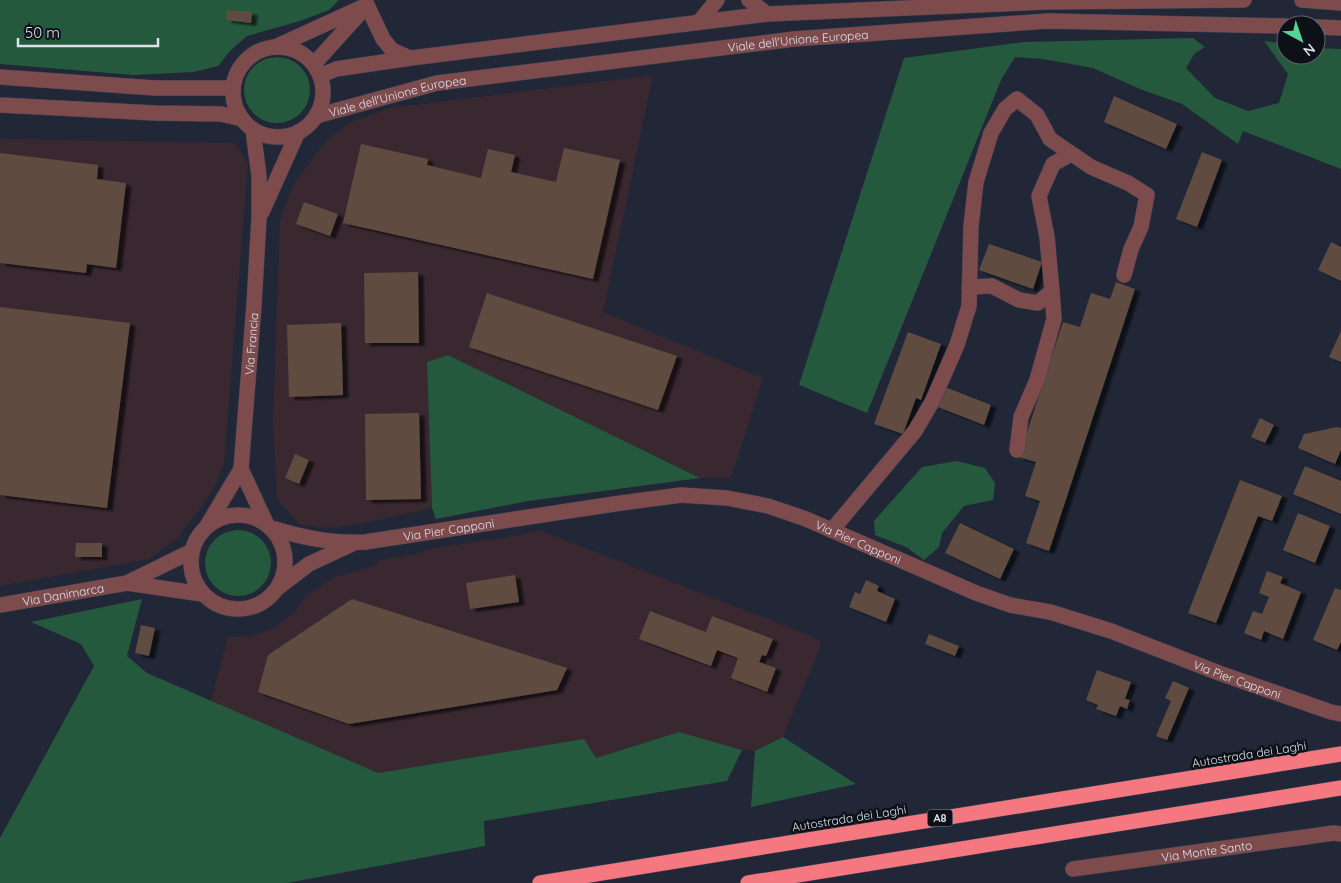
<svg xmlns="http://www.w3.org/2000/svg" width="1341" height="883" font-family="Quicksand,sans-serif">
	<defs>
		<filter id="shadow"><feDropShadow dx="5.5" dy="3" stdDeviation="1" flood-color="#0009"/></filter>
	</defs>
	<rect width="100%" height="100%" fill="#212737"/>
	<g fill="#3a2831">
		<polygon points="653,75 603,312 763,378 731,478 700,478 448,355 427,362 432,508 359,524 328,528 299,524 277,499 273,421 280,219 295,182 324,144 348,123 390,108"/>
		<polygon points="0,139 235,143 248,163 224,463 215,487 199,510 178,537 149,559 0,586"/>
		<polygon points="539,530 806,634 822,642 783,737 755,751 732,747 679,732 596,758 584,740 378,773 211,701 228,637 253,636 273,628 295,612 306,596 334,577 374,566 380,560 417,554 429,549 508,537"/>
	</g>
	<g fill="#25593e">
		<polygon points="0,0 339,0 329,10 300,21 247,36 230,51 218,66 194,72 133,75 0,64"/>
		<polygon points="1193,38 1205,47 1194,54 1186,68 1215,98 1248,111 1279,103 1288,74 1264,41 1286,44 1286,55 1316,55 1316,48 1341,49 1341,169 1243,131 1238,144 1182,104 1140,89 1093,68 1043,59 1015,57 1001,80 867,413 799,385 904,58 1024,42"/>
		<circle cx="277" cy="90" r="33"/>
		<polygon points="448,355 700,478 528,501 436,519 432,508 427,362"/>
		<polygon points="957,461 985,468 995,483 993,500 964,506 942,533 939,547 924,560 906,547 875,535 874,521 922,467"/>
		<circle cx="238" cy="563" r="33"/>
		<polygon points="142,599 127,656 147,673 378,773 584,739 596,758 679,732 742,750 727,781 484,821 485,846 287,883 0,883 0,838 94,666 81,644 31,622"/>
		<polygon points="783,737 856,784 751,807 755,751"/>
	</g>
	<g fill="#5e4c40" filter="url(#shadow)">
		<polygon points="227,10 252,12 251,23 226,20"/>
		<polygon points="1114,96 1177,124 1166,149 1104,122"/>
		<polygon points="361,144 428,159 427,165 481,178 488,149 515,155 511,172 556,182 564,148 620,160 593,279 343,223"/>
		<polygon points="1202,152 1222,160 1197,227 1176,219"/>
		<polygon points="0,153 98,165 97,179 126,183 116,268 87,264 86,273 0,263"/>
		<polygon points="304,202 338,214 330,236 296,224"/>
		<polygon points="1331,242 1341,247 1341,281 1318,270"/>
		<polygon points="989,244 1042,262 1033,289 979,270"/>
		<polygon points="418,272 419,343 365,343 364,273"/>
		<polygon points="1116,282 1135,289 1049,551 1026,543 1040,501 1025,496 1036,462 1019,457 1063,322 1080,327 1091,293 1110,299"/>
		<polygon points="487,293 677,356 658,410 469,347"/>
		<polygon points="0,307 130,323 107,508 0,495"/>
		<polygon points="341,323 343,395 289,397 287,325"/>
		<polygon points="1341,331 1341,362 1329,357"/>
		<polygon points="908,332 941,344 921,400 916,398 903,434 874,424"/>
		<polygon points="945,387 991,405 984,425 938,407"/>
		<polygon points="419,413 421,499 366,500 365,414"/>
		<polygon points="1260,418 1274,425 1265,443 1251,437"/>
		<polygon points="1337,427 1341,428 1341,450 1335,464 1298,448 1304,434"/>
		<polygon points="295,454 309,460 299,484 285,478"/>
		<polygon points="1305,466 1341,481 1341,514 1293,494"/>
		<polygon points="1240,480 1282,496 1272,521 1258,516 1216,623 1188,613"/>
		<polygon points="1298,513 1330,526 1315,563 1283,550"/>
		<polygon points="960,523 1014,549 1000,579 945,553"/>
		<polygon points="76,543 102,543 102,557 75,557"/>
		<polygon points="1267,571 1283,577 1280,583 1301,592 1283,639 1264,631 1261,640 1244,633 1253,611 1262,614 1269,597 1259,593"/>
		<polygon points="515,575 519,602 470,609 466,583"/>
		<polygon points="866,580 879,586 877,591 895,599 886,622 849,607 855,592 860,594"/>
		<polygon points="1335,588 1341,590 1341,642 1337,650 1313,640"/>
		<polygon points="352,599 567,668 557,690 349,724 258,692 268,655"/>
		<polygon points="650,611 706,632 712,616 773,639 766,656 762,655 759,662 776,668 767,692 731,678 738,658 717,650 711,666 639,639"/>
		<polygon points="141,625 155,628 149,656 135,653"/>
		<polygon points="929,634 959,646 955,656 925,644"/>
		<polygon points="1097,670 1131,682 1125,699 1130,700 1127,709 1120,706 1116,716 1096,709 1098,705 1086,700"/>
		<polygon points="1173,681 1189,688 1167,740 1156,736 1171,701 1165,698"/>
	</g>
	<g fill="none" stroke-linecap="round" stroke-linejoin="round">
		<g stroke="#3f4554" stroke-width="16">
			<g id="street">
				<polyline points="749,0 767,14"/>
				<polyline points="1302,0 1341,3"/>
				<polyline points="367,5 383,39 392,50 410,58"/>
				<polyline points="699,22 717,0"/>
				<polyline points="1316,27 1341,28"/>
				<polyline points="275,47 367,5"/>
				<circle cx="278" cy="92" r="45"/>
				<polyline points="314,64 362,11"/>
				<polyline points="320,76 336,69 411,58 767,14 1047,2 1244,0"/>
				<polyline points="0,77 155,88 233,88"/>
				<polyline points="0,105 155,113 221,114 242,119"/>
				<path id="s1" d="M316,116L437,83L794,39L1048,21L1286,26"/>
				<polyline points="262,212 298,132"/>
				<polyline points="969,287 992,286 1019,300 1038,303 1052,291 1047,237 1039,196 1053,164 1071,154"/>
				<polyline points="1017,450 1021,417 1037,380 1054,319 1052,291"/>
				<polyline points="241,469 266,523"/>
				<circle cx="238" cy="562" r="47"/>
				<path id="s2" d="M207,526L241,469L254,305L259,218V176L253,130"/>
				<path id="s3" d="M275,529C304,538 334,544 365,542L614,504L681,495L727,498L768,506L806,519L976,593L1010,605L1050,612L1111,631L1219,673L1331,712L1341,714"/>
				<polyline points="832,530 915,431 932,402 957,345 969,306 971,226 976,182 991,133 1005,109 1017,99 1037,115 1050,139 1091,167 1128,183 1147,195 1141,227 1131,249 1124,275"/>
				<polyline points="127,583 202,594"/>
				<polyline points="279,587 309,564 352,544"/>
				<path id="s4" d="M0,605L127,583L192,551"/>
				<path id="s5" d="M1073,869L1334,833L1341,834"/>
			</g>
		</g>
		<g stroke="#3f4554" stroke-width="16">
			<g id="highway">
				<polyline points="540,883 1341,754"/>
				<polyline points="748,883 1341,788"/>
			</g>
		</g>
		<use href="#street" stroke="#7e4b4d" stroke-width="15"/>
		<use href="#highway" stroke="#f57780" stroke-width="15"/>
	</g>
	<g text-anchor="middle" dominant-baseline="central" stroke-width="5" stroke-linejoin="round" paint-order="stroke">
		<rect fill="#0d1017" stroke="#9ea2ab" stroke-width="1" x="927.5" y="809.5" width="25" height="17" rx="4"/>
		<g font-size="11" font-weight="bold" fill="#dce0eb">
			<text x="940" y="818">A8</text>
		</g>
		<g font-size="12" fill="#dce0eb" stroke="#0d1017">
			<text stroke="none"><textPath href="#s1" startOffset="489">Viale dell'Unione Europea</textPath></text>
			<text stroke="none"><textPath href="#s1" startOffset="84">Viale dell'Unione Europea</textPath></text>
			<text stroke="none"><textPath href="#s2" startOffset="192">Via Francia</textPath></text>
			<text stroke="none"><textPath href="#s3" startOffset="176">Via Pier Capponi</textPath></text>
			<text stroke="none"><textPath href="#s3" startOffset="596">Via Pier Capponi</textPath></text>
			<text stroke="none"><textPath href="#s4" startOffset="64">Via Danimarca</textPath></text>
			<text stroke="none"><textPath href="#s3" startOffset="1000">Via Pier Capponi</textPath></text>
			<text transform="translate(1249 754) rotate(-9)">Autostrada dei Laghi</text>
			<text transform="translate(849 818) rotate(-9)">Autostrada dei Laghi</text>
			<text stroke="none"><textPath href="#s5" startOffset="135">Via Monte Santo</textPath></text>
		</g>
	</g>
	<g transform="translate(1301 40) rotate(140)"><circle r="24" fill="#0d1017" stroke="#60636c"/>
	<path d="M0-4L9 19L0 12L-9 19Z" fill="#54d396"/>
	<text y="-8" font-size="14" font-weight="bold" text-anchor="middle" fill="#dce0eb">N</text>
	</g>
	<path d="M18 38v8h140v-8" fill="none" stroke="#dce0eb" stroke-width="2.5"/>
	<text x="25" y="38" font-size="15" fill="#dce0eb" stroke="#0d1017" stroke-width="4" paint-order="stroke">50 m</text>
</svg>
